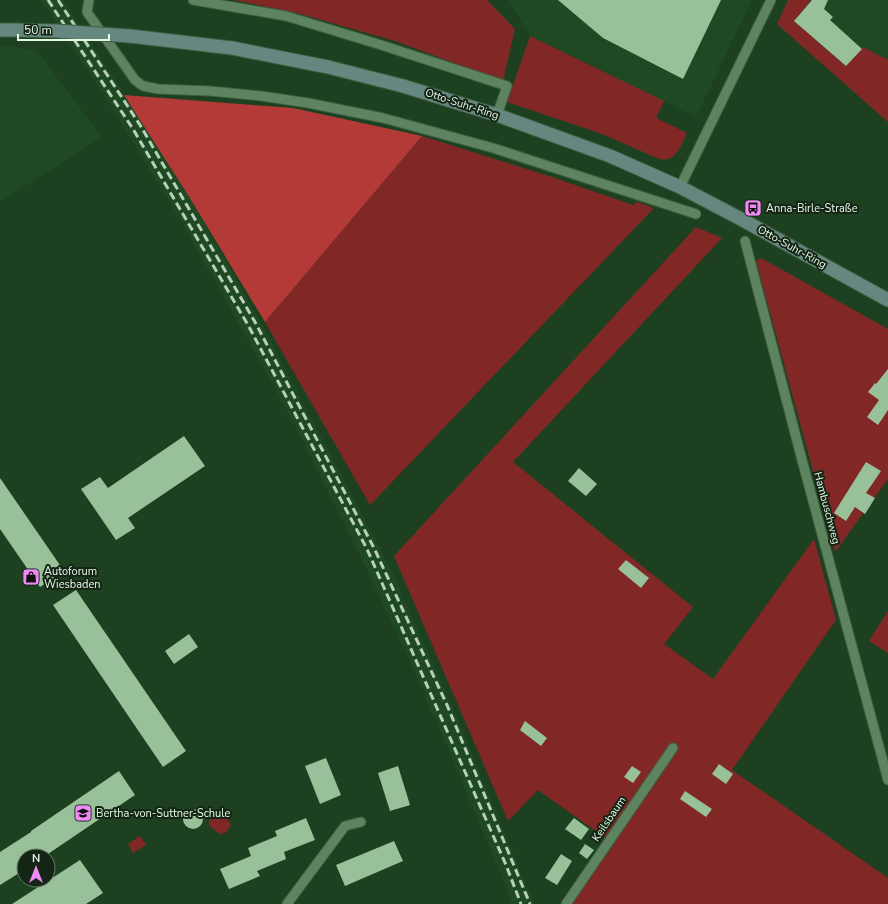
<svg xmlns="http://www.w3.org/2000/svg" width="888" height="904" font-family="'Nunito Sans',sans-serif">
	<rect width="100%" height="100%" fill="#1d4120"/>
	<g fill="#1e4922">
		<polygon points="41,0 64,0 188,195 263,326 391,569 456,715 534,904 512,904 509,894 436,720 430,712 426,696 353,541 283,403 182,223 105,97"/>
		<polygon points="509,0 752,0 696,117 530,36"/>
		<polygon points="788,0 888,0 888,122 777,24"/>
		<polygon points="6,45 37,51 102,137 0,202 0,46"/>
	</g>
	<g fill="#812826">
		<polygon points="234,0 487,0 515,29 503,81 395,41 297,13"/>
		<polygon points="788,0 811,0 794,21 806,32 807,30 815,37 814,39 846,66 863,47 888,60 888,122 777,24"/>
		<path d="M530,36L664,101L656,118L687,133C681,145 676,163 659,159L602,134L507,102Z"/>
		<polygon points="422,136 552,177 633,205 637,202 654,208 370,505 265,322"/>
		<polygon points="696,227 722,238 513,462 693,607 664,644 713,679 814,539 836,620 732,770 888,878 888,904 571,904 614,844 538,790 508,821 394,556"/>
		<polygon points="761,258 888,329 888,479 835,552 756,261"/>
		<polygon points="888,611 888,653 869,641"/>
		<polygon points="221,809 224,811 231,826 225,833 219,834 209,825 209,821 215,812"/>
		<polygon points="140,836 146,845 133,853 128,844"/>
	</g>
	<polygon fill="#b43a38" points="124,95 293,108 422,136 265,322 188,195"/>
	<g fill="#98c099">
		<polygon points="558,0 721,0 683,79 603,38"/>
		<polygon points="812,0 828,0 824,9 833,17 830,20 862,49 846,66 794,21"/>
		<polygon points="888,369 888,410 878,425 867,417 879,400 868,392 875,383 876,384"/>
		<polygon points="184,436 205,466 128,518 135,528 116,540 81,489 100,477 108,488"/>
		<polygon points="866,462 881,471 866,493 875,498 865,514 855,507 846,521 834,513"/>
		<polygon points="579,468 597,484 586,496 568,481"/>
		<polygon points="0,478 64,571 40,587 0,529"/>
		<polygon points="626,560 649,578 641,588 618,569"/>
		<polygon points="76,590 186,751 163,767 53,605"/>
		<polygon points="189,634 198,647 174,664 165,651"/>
		<polygon points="525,721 547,738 541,746 520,730"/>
		<polygon points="326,758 341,795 320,804 305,766"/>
		<polygon points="719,764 733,774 726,784 712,774"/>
		<polygon points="398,766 410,805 390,811 378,773"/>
		<polygon points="632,766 641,772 633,783 624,777"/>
		<polygon points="119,771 135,795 45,856 24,856 24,870 0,885 0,852 31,832 31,831"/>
		<polygon points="685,791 712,809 706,817 680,799"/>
		<circle cx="193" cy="819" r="10"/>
		<polygon points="306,818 315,840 284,852 286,859 257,871 260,876 229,889 220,869 251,856 248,848 277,836 275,831"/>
		<polygon points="574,818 589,829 581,840 565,829"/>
		<polygon points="394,841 403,861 345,886 336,865"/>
		<polygon points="585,844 594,850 587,859 579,853"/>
		<polygon points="561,854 572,861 557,885 545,878"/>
		<polygon points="80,860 103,893 86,904 12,904"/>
	</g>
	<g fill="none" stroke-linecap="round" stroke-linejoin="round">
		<g stroke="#3d5e41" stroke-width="11">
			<g id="street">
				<polyline points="89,0 87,12 135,80 143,86 158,89 210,91 261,96 308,103 383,118 493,148 696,214"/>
				<polyline points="193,0 286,16 378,44 507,86 497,115"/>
				<polyline points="680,187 771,0"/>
				<polyline points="745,241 802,460 888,780"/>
				<polyline points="287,904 345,826 361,822"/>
				<polyline points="566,904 673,748"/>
			</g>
		</g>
		<g stroke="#3d5e41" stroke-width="15">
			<g id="secondary">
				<polyline points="0,30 15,30"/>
				<polyline points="130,36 232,48 328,67 403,86 497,115 610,156 680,187 739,218 888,300"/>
			</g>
		</g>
		<use href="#street" stroke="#5e845f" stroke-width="9"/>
		<use href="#secondary" stroke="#65877f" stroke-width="13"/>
		<g stroke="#b8d0b9" stroke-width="3" stroke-dasharray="8 4" stroke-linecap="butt">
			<polyline points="48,0 133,129 248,325 367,549 506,865 521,904"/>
			<polyline points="58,0 140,125 255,322 374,548 447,705 530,904"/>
		</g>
		<g stroke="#3d5e41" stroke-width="15" stroke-linecap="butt">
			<polyline id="secondary-bridge" points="15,30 56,31 130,36"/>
		</g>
		<use href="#secondary-bridge" stroke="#65877f" stroke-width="13"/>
	</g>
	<defs>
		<g id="bus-square" transform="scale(0.9)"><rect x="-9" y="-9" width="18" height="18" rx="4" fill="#f08bf5" stroke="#142415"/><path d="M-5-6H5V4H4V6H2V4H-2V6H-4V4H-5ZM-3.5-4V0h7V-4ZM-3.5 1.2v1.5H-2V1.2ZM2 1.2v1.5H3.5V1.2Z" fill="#111"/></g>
		<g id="shop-square" transform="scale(0.9)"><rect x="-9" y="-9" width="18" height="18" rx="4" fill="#f08bf5" stroke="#142415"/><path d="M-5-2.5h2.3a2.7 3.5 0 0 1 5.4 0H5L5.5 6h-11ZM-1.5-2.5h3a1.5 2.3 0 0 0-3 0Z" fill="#111"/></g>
		<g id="school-square" transform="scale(0.9)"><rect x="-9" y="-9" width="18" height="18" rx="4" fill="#f08bf5" stroke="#142415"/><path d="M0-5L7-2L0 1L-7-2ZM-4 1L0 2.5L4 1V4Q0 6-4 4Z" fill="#111"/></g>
	</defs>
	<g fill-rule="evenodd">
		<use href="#bus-square" x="753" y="208"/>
		<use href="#shop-square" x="31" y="577"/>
		<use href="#school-square" x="83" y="813"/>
	</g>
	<g text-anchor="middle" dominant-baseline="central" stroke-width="4" stroke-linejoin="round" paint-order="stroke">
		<g font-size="11" fill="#e5fae5" stroke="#142415">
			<text transform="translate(462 104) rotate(18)">Otto-Suhr-Ring</text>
			<text transform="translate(792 247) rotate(29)">Otto-Suhr-Ring</text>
			<text transform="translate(827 508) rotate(75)">Hambuschweg</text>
			<text transform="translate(609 819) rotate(-56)">Keilsbaum</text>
		</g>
		<g font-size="11" fill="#e5fae5" stroke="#142415" text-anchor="start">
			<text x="766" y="208">Anna-Birle-Straße</text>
			<text x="44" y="571">Autoforum<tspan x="44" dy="13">Wiesbaden</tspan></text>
			<text x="96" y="813">Bertha-von-Suttner-Schule</text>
		</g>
	</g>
	<g transform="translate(36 868)"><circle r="19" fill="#142415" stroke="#687a68"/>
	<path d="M0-3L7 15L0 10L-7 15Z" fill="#f08bf5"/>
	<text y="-6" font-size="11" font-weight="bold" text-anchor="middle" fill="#e5fae5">N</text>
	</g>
	<path d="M18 34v6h91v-6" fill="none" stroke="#e5fae5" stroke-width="2"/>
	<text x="24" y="34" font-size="12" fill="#e5fae5" stroke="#142415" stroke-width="3" paint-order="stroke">50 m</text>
</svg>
